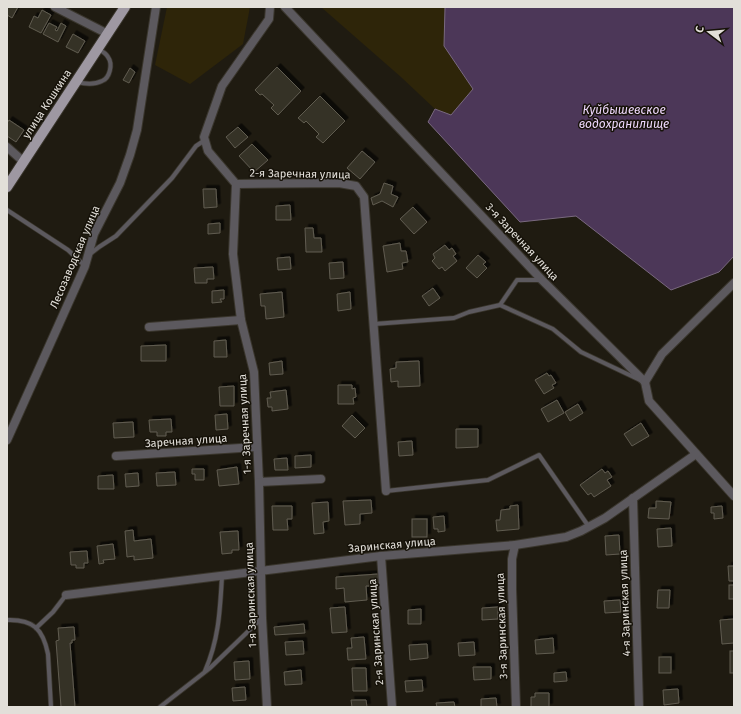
<svg xmlns="http://www.w3.org/2000/svg" width="741" height="714" font-family="'Fira Sans',sans-serif">
	<defs>
		<filter id="shadow"><feDropShadow dx="3.5" dy="-3.5" stdDeviation="0" flood-color="#0009"/></filter>
	</defs>
	<rect width="100%" height="100%" fill="#1f1b11"/>
	<g fill="#2e2509">
		<polygon points="167,7 250,7 243,44 190,84 155,65"/>
		<polygon points="321,7 445,7 444,46 473,89 451,116 435,109 401,77"/>
	</g>
	<polygon fill="#4c3758" stroke="#79697f" points="445,7 734,7 734,256 719,272 671,290 576,216 520,222 428,122 435,109 451,115 473,89 444,46"/>
	<g fill="#363228" stroke="#605c50" filter="url(#shadow)">
		<polygon points="7,7 18,7 12,18 7,15"/>
		<polygon points="42,10 51,15 41,33 29,27 34,16 38,18"/>
		<polygon points="49,23 57,27 55,30 57,31 61,23 66,26 58,42 43,34"/>
		<polygon points="73,34 85,41 78,53 66,47"/>
		<polygon points="277,67 301,91 278,115 271,108 274,105 262,94 260,95 255,90"/>
		<polygon points="130,68 135,72 129,83 123,80"/>
		<polygon points="320,96 345,121 323,143 316,137 319,134 306,121 304,123 298,118"/>
		<polygon points="9,120 24,130 16,142 7,136 7,123"/>
		<polygon points="238,127 248,137 235,148 226,137"/>
		<polygon points="252,144 268,160 254,172 239,156"/>
		<polygon points="362,151 375,162 360,179 347,168"/>
		<polygon points="384,183 393,186 391,194 398,197 393,207 382,201 373,205 371,198 380,194"/>
		<polygon points="203,189 216,189 217,207 204,208"/>
		<polygon points="290,205 291,220 276,220 276,206"/>
		<polygon points="413,207 427,222 414,234 400,219"/>
		<polygon points="220,223 220,233 208,234 208,224"/>
		<polygon points="305,228 313,228 314,238 321,238 322,252 306,252"/>
		<polygon points="400,243 401,251 406,251 408,262 402,263 403,269 387,272 383,246"/>
		<polygon points="445,245 449,250 452,248 456,254 453,256 457,261 445,271 442,267 439,269 432,261 435,258 433,254"/>
		<polygon points="478,255 486,262 483,264 487,268 477,278 466,268"/>
		<polygon points="290,257 291,269 278,270 277,258"/>
		<polygon points="343,262 344,278 330,279 329,263"/>
		<polygon points="213,267 214,279 207,279 207,283 195,283 194,268"/>
		<polygon points="433,288 440,298 429,306 422,296"/>
		<polygon points="224,290 224,299 220,299 222,302 212,303 212,291"/>
		<polygon points="282,292 284,317 266,319 265,306 261,306 260,294"/>
		<polygon points="350,292 351,309 338,311 337,294"/>
		<polygon points="226,340 227,357 214,357 214,341"/>
		<polygon points="166,345 166,361 141,361 141,346"/>
		<polygon points="282,361 283,374 270,375 269,363"/>
		<polygon points="419,361 420,386 398,387 398,381 391,382 390,369 396,368 396,362"/>
		<polygon points="547,373 549,376 551,375 556,383 552,385 554,388 544,394 535,380"/>
		<polygon points="338,385 352,385 352,389 355,388 356,397 353,398 354,404 338,404"/>
		<polygon points="234,386 234,406 220,406 219,387"/>
		<polygon points="286,390 288,409 272,411 272,407 268,407 267,398 271,398 270,392"/>
		<polygon points="557,400 564,413 548,422 541,409"/>
		<polygon points="578,404 583,413 570,421 565,412"/>
		<polygon points="227,414 228,429 216,430 215,415"/>
		<polygon points="352,415 365,428 355,438 342,426"/>
		<polygon points="171,419 172,432 166,432 166,436 157,436 157,432 150,432 149,420"/>
		<polygon points="133,422 134,437 114,438 113,423"/>
		<polygon points="641,423 649,436 632,446 624,434"/>
		<polygon points="456,429 478,429 478,447 456,448"/>
		<polygon points="412,441 413,455 399,456 398,442"/>
		<polygon points="311,455 311,467 295,468 295,456"/>
		<polygon points="287,458 288,470 275,470 274,459"/>
		<polygon points="237,467 239,484 219,486 217,470"/>
		<polygon points="192,469 204,469 204,480 195,480 195,474 192,474"/>
		<polygon points="602,469 605,473 608,471 612,477 607,480 611,486 594,497 591,493 588,495 580,485"/>
		<polygon points="175,472 176,485 157,486 156,473"/>
		<polygon points="138,473 139,486 126,487 125,474"/>
		<polygon points="113,475 114,489 98,489 98,476"/>
		<polygon points="371,500 372,513 360,514 360,524 345,525 343,501"/>
		<polygon points="656,501 671,502 669,519 648,518 649,508 656,508"/>
		<polygon points="328,502 329,521 323,522 324,533 314,534 312,503"/>
		<polygon points="518,505 519,529 497,531 496,520 500,520 501,510 510,509 510,506"/>
		<polygon points="272,506 292,506 292,519 287,519 288,530 273,530"/>
		<polygon points="722,506 723,518 714,519 714,513 711,513 711,507"/>
		<polygon points="444,516 445,531 438,532 438,529 434,529 433,517"/>
		<rect x="412" y="519" width="15" height="18"/>
		<polygon points="671,528 672,546 658,547 657,529"/>
		<polygon points="133,530 134,541 151,539 153,558 134,560 134,556 127,557 125,531"/>
		<polygon points="238,531 239,550 232,550 232,553 222,554 220,532"/>
		<polygon points="619,535 620,554 606,555 605,536"/>
		<polygon points="113,544 115,559 103,560 104,563 99,564 97,546"/>
		<polygon points="87,551 88,563 84,563 84,568 76,568 76,565 71,565 70,552"/>
		<polygon points="728,566 734,566 734,581 729,581"/>
		<polygon points="378,574 379,586 366,586 367,600 345,602 344,588 336,589 336,577"/>
		<rect x="729" y="585" width="5" height="14"/>
		<polygon points="658,590 670,590 669,608 657,608"/>
		<polygon points="620,600 621,612 605,613 604,601"/>
		<polygon points="345,607 347,632 332,633 330,608"/>
		<polygon points="498,607 498,619 482,620 482,608"/>
		<polygon points="421,609 421,624 408,624 408,610"/>
		<polygon points="734,619 734,643 722,644 720,620"/>
		<polygon points="304,624 305,633 275,635 274,627"/>
		<polygon points="74,627 75,640 72,640 72,643 70,643 75,707 61,707 56,641 59,640 58,628"/>
		<polygon points="364,637 366,659 348,660 347,648 352,648 351,638"/>
		<polygon points="553,638 554,653 536,654 535,640"/>
		<polygon points="303,641 304,654 286,655 285,642"/>
		<polygon points="474,642 475,655 459,656 458,643"/>
		<polygon points="427,644 428,658 410,660 409,645"/>
		<rect x="730" y="651" width="4" height="22"/>
		<rect x="659" y="657" width="12" height="16"/>
		<polygon points="249,661 250,679 235,680 234,662"/>
		<polygon points="473,667 491,667 491,679 474,680"/>
		<polygon points="352,668 366,668 367,691 353,691"/>
		<polygon points="301,670 302,684 285,685 284,672"/>
		<polygon points="566,672 567,681 554,682 554,673"/>
		<polygon points="422,680 423,691 406,692 405,681"/>
		<polygon points="245,687 246,700 233,701 232,688"/>
		<polygon points="678,689 679,703 664,705 663,690"/>
		<polygon points="535,693 549,693 549,707 531,707 531,697 535,697"/>
		<polygon points="496,698 497,707 481,707 481,699"/>
		<polygon points="351,700 366,700 367,707 352,707"/>
		<polygon points="454,702 455,707 437,707 436,703"/>
	</g>
	<g fill="none" stroke-linecap="round" stroke-linejoin="round">
		<g stroke="#3a362d" stroke-width="5.5">
			<g id="service">
				<path d="M77,82C85,84 94,85 102,81C110,78 113,64 108,57C106,53 102,51 98,49"/>
				<polyline points="7,210 68,250 85,266"/>
				<polyline points="90,254 99,247 116,236 172,178 196,146 205,140"/>
				<polyline points="500,305 553,329 581,352 640,380"/>
				<polyline points="374,324 454,318 469,312 500,305 517,280 541,280"/>
				<polyline points="386,491 488,480 539,455 589,527"/>
				<path d="M7,620C33,619 43,629 48,654L51,707"/>
				<polyline points="36,628 53,612 66,595"/>
				<path d="M205,671C219,639 220,610 222,576"/>
				<polyline points="160,707 210,668 262,618"/>
			</g>
		</g>
		<g stroke="#3a362d" stroke-width="10">
			<g id="minor">
				<polyline points="55,7 108,34"/>
				<polyline points="270,7 269,19 222,86 204,137 208,151 236,184 339,183 356,186 364,197 386,491"/>
				<polyline points="285,7 542,280 645,382 649,401 734,496"/>
				<polyline points="7,147 24,162"/>
				<polyline points="236,184 233,254 241,320 254,372 259,482 321,479"/>
				<polyline points="149,327 241,320"/>
				<polyline points="645,382 662,354 734,283"/>
				<polyline points="7,440 85,266 94,234 120,183 130,155 137,130 156,7"/>
				<polyline points="116,456 257,447"/>
				<polyline points="259,482 262,618 267,707"/>
				<polyline points="633,498 639,707"/>
				<polyline points="515,545 512,559 512,589 516,707"/>
				<polyline points="381,556 392,707"/>
				<polyline points="66,595 381,556 515,545 566,537 581,531 605,518 696,454"/>
			</g>
		</g>
		<g stroke="#3a362d" stroke-width="12">
			<polyline id="primary" points="7,187 125,7"/>
		</g>
		<use href="#service" stroke="#5c595e" stroke-width="4"/>
		<use href="#minor" stroke="#5c595e" stroke-width="8"/>
		<use href="#primary" stroke="#9e98a2" stroke-width="10"/>
	</g>
	<g text-anchor="middle" dominant-baseline="central" stroke-width="3" stroke-linejoin="round" paint-order="stroke">
		<g font-size="11" fill="#e2dfd9" stroke="#161209">
			<text transform="translate(47 104) rotate(-57)">улица Кошкина</text>
			<text transform="translate(300 174) rotate(1)">2-я Заречная улица</text>
			<text transform="translate(522 242) rotate(47)">3-я Заречная улица</text>
			<text transform="translate(75 257) rotate(-67)">Лесозаводская улица</text>
			<text transform="translate(245 424) rotate(-93)">1-я Заречная улица</text>
			<text transform="translate(186 441) rotate(-4)">Заречная улица</text>
			<text transform="translate(392 545) rotate(-5)">Заринская улица</text>
			<text transform="translate(251 595) rotate(-92)">1-я Заринская улица</text>
			<text transform="translate(625 603) rotate(-92)">4-я Заринская улица</text>
			<text transform="translate(502 626) rotate(-92)">3-я Заринская улица</text>
			<text transform="translate(376 632) rotate(-94)">2-я Заринская улица</text>
		</g>
		<g font-size="12" font-style="italic" fill="#eed7fc" stroke="#161209">
			<text x="624" y="110">Куйбышевское<tspan x="624" dy="14">водохранилище</tspan></text>
		</g>
	</g>
	<rect width="741" height="714" fill="none" stroke="#e2dfd9" stroke-width="16"/>
	<g transform="translate(709 32) rotate(286)" stroke="#161209" stroke-width="3" paint-order="stroke">
	<path d="M0-3L7 15L0 10L-7 15Z" fill="#e2dfd9"/>
	<text y="-6" font-size="11" font-weight="bold" text-anchor="middle" fill="#e2dfd9">С</text>
	</g>
</svg>
